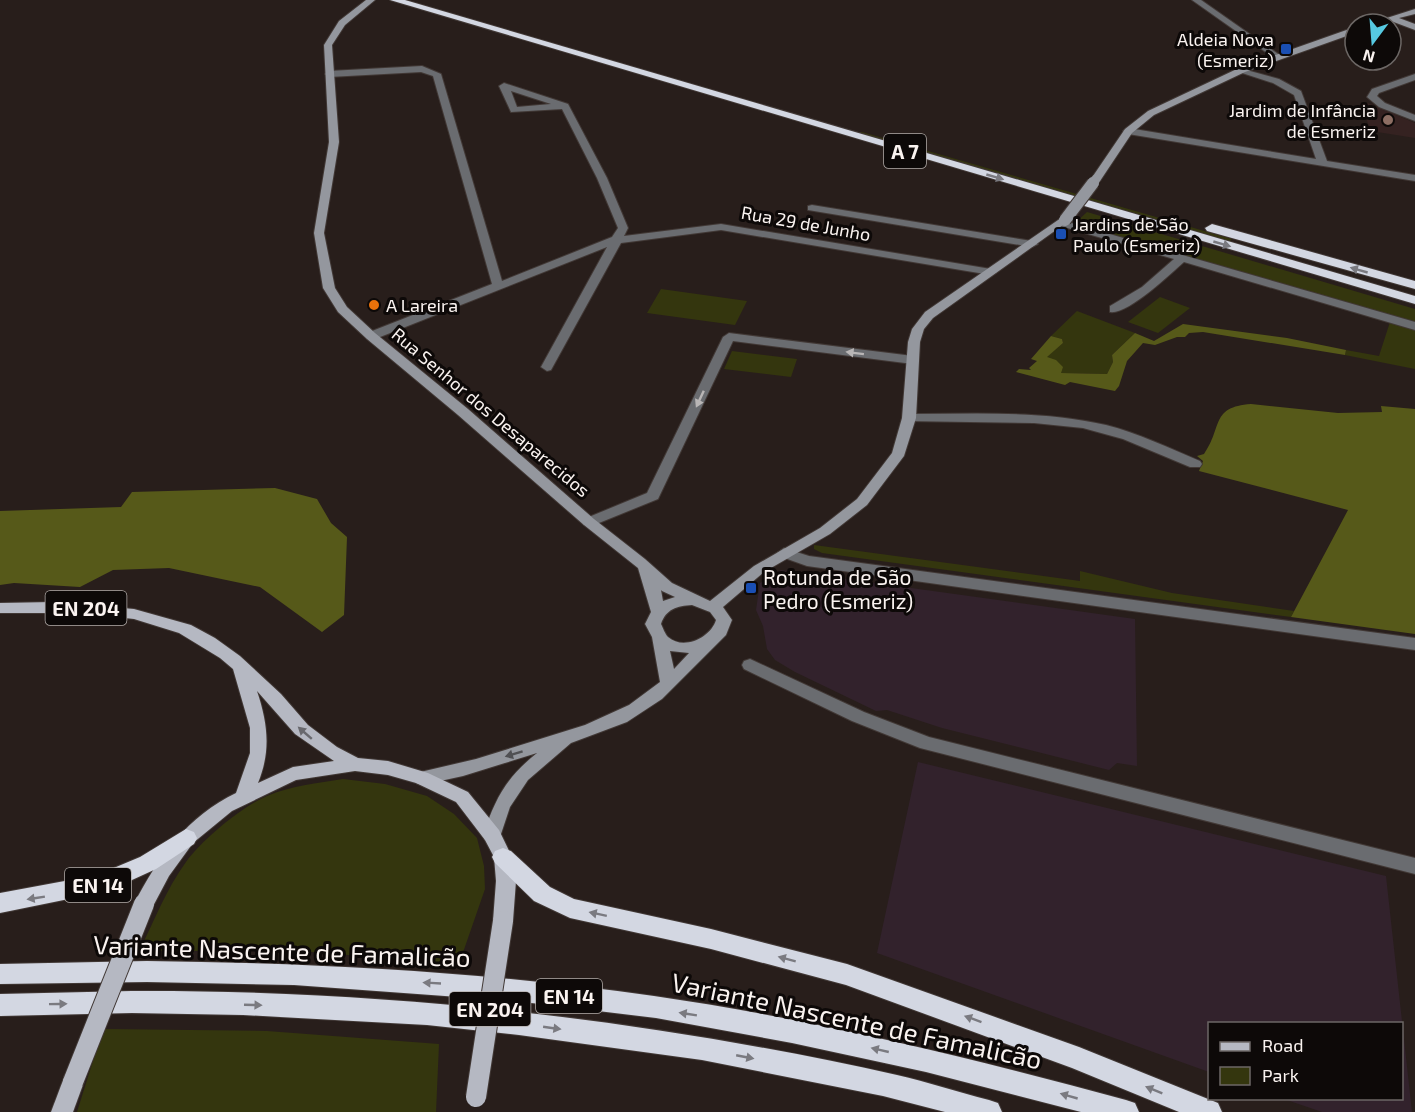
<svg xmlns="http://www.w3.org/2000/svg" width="1415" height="1112" font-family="'Exo 2',sans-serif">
	<rect width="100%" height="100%" fill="#281e1b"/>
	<g fill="#32222c">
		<polygon points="781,570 1135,619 1137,766 1117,763 1109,770 942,728 887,710 876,711 795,672 775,660 767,649 763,626 756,610 760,583"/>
		<polygon points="918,762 1386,876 1412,1112 1322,1112 1284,1099 1402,1098 1402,1024 1210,1024 1209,1072 877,953"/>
	</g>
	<polygon fill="#352221" points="1360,103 1368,103 1415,123 1415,138 1371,131"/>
	<g fill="#34360e">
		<polygon points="862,132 1232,239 1229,242 858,133"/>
		<polygon points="1087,212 1415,309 1415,324 1074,224"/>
		<polygon points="661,289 747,301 735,325 647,313"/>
		<polygon points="1160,297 1190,308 1158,333 1128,322"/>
		<polygon points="1077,311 1135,333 1112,355 1113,362 1107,374 1061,373 1046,357 1063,343 1062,339 1051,336"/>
		<polygon points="1390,322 1415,328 1415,369 1345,355 1346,350 1379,356"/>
		<polygon points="732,351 797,359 791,377 724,369"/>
		<polygon points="814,545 1080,581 1080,571 1172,593 1294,611 1291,617 822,553 814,549"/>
		<path d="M343,779L385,784L427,796L454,814L477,838L484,866L485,889L459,964L299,951H139C154,922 166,889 186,862C202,840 241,807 267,796C290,786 318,783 343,779Z"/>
		<polygon points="103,1029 267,1031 439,1044 436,1112 77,1112"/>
	</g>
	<g fill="#565919">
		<polygon points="1183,324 1287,338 1346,350 1345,355 1203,332 1189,333 1185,337 1177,337 1155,345 1143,343 1127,361 1119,386 1115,391 1070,382 1065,385 1016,372 1019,369 1031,370 1029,368 1037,361 1031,359 1051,336 1062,339 1063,343 1047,357 1056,360 1063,367 1061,373 1107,374 1113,362 1112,355 1135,333 1154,341"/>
		<path d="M1251,404L1338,413L1382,412L1381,406L1415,409V634L1291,617L1348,510L1199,471L1203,461L1197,456L1204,454C1223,427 1210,407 1251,404Z"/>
		<polygon points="275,488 317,499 331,523 347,537 344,615 322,632 260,587 169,568 113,570 80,587 14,583 0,585 0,511 121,507 132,492"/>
	</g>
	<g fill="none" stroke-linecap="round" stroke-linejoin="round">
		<g stroke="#413835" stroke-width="2">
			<g id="street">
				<polygon points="1192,0 1201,0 1281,56 1274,58"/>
				<path d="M422,66L441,74L502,281L612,237L618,228L597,178L562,109L511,112L499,86L504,83L568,104L607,178L628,228L624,236L721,224L991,269L997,272L991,275L721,230L621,243L551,370L547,371L541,367L607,247L375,339H367V333L492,284L433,76L421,72L329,77L325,74L329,71ZM511,91L551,104L517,107Z"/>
				<polygon points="1239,68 1279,79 1301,91 1327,161 1415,175 1415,181 1128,134 1123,131 1128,128 1316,159 1294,95 1273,83 1239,72"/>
				<polygon points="1415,74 1415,80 1379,93 1377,96 1385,103 1415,115 1415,121 1379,107 1367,97 1372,89"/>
				<polygon points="812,205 1032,241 1038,244 1032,247 808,210 808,206"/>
				<path d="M1061,220L1415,322V330L1184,262C1170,274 1128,315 1110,312V306L1142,287L1174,259L1057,225V221Z"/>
				<polygon points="729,333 913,356 919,360 913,364 733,341 658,499 594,525 584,525 582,522 584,519 647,493 723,337"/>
				<path d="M909,414C974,414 1041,410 1106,425C1138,433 1169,448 1200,461L1202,464L1200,467H1190L1123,439L1083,428L1034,423L904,421L902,418L904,415Z"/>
				<polygon points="784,548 809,556 1415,638 1415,650 807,566 779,556 777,553"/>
				<polygon points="750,659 864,712 929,737 1415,858 1415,874 920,748 852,721 744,669 742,665 744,661"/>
			</g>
		</g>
		<g stroke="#413835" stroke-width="2">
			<g id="secondary">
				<path d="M366,0H375L345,25L332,45L339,142L324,233L335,288L347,307L375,333L468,409L594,519L645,559L672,583L710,601L754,566L820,528L857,499L892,453L902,418L908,342L912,329L925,312L1061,218H1069L1070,220L933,318L924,329L920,342L916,418L904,456L867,505L830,534L764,572L723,607L732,620L726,635L662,699L627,722L571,743L528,780L510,807L499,840L492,842L485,840L483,835C496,797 506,778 537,753L463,776L422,785L416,783L413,778L416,773L476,759L585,725L629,705L660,682L652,637L645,624L651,612L638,568L584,525L458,415L367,339L338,312L323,288L314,233L329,142L324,45L339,21ZM661,590L662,591L675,597L663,601ZM692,605L710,612L716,620C711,637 684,651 668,637C665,634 663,628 661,624C666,609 677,606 692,605ZM670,651L689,653L674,669Z"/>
				<polygon points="1415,9 1415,14 1399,18 1415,24 1415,30 1391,21 1368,24"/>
				<polygon points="1355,27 1355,33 1245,72 1154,115 1132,133 1100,181 1091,179 1125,129 1148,111 1239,68"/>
			</g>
		</g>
		<g stroke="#413835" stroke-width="2">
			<g id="primary">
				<path d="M53,602L134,609L191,625L215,638L240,656L281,694L308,725L337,747L358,758L388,761L428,773L468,792L499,830L512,857L516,881L513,921L510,927L503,929L496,927L493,921L496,881L494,857L485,840L456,802L416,783L388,775L355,771L296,780L232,811L193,843L169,876L151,910L144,912L137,910L134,904C158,857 188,816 236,793L250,753V728L233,669L220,658L179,633L134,619L81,613H0V603ZM257,691L295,734L334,761L293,767L258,783C271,751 268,724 257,691Z"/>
				<polygon points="73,1072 81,1075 84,1082 73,1112 51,1112 65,1075"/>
			</g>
		</g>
		<g stroke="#413835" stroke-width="2">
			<g id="highway">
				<polygon points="390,0 405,0 1415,296 1415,304"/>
				<polygon points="1212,224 1415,281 1415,289 1207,231 1205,228"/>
				<polygon points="186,829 194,832 197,838 194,844 156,869 108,891 0,913 0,893 97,875 140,857"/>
				<polygon points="503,848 511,851 550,887 574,899 711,929 847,964 1079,1047 1218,1103 1222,1112 1179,1112 1072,1068 846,985 711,949 570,918 534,901 495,863 492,857 495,851"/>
				<path d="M147,961C317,963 486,972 654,996C814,1019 970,1058 1126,1100L1135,1103L1139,1112H1081L926,1072L792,1043L656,1018L515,1001L294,985L147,982L0,984V964Z"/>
				<path d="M132,991C388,990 647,1019 897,1075C928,1082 958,1092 989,1100L998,1103L1002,1112H945L883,1096L702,1060L519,1035L427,1025L243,1015L132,1013L0,1016V994Z"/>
			</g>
		</g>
		<use href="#street" fill="#6a6c70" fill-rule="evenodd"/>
		<use href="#secondary" fill="#94979e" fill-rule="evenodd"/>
		<use href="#primary" fill="#b5b8c2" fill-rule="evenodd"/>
		<use href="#highway" fill="#d3d7e2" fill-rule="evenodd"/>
		<g stroke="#413835" stroke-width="10" stroke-linecap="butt">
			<polyline id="secondary-bridge-far1" points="1092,185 1096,179"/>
		</g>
		<g stroke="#413835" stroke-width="14" stroke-linecap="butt">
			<polyline id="secondary-bridge" points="1065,220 1093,183"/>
		</g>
		<g stroke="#413835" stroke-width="22" stroke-linecap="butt">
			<g id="primary-bridge">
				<polyline points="73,1082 144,904"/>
				<polyline points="476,1097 503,921"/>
			</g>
		</g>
		<use href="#secondary-bridge-far1" stroke="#94979e" stroke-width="9"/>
		<use href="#secondary-bridge" stroke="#94979e" stroke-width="12"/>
		<use href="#primary-bridge" stroke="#b5b8c2" stroke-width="20"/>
	</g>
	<defs><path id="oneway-solid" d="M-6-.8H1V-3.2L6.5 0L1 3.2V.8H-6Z" transform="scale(1.5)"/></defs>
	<g fill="#7a7a80">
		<use href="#oneway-solid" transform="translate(995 177) rotate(16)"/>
		<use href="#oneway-solid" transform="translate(1222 244) rotate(16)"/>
		<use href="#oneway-solid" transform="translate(1359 270) rotate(-164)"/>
		<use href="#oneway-solid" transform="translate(36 898) rotate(171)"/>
		<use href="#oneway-solid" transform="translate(598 914) rotate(-168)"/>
		<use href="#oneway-solid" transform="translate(787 959) rotate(-165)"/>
		<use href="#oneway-solid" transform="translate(432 983) rotate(-177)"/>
		<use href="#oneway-solid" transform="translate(58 1004) rotate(-1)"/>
		<use href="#oneway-solid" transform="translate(253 1005) rotate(2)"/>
		<use href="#oneway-solid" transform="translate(688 1014) rotate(-171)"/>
		<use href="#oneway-solid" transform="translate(973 1019) rotate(-160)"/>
		<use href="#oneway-solid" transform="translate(552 1028) rotate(8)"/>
		<use href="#oneway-solid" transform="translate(880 1050) rotate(-167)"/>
		<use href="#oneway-solid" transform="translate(745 1057) rotate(11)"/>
		<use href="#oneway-solid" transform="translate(1154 1090) rotate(-158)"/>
		<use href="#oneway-solid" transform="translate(1069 1096) rotate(-164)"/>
	</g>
	<g fill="#b9b6b6">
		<use href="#oneway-solid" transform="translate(855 353) rotate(-173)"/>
		<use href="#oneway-solid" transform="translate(700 399) rotate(115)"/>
	</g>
	<use fill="#69696e" href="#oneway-solid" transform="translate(305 733) rotate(-139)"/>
	<use fill="#505053" href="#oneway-solid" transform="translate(514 754) rotate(163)"/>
	<g fill="#1a4fb4" stroke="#0d0908" stroke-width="2">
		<rect x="1280" y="43" width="12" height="12" rx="3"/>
		<rect x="1055" y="228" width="12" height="12" rx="3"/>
		<rect x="745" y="582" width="12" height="12" rx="3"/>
	</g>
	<circle fill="#8d6e63" stroke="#0d0908" stroke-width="2" cx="1388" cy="120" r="6"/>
	<circle fill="#e8710a" stroke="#0d0908" stroke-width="2" cx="374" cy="305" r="6"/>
	<g text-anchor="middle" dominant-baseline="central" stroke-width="6" stroke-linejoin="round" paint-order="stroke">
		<g font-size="18" fill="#faf3f0" stroke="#0d0908" text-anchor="end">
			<text x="1274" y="39">Aldeia Nova<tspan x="1274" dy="21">(Esmeriz)</tspan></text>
			<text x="1376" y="110">Jardim de Infância<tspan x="1376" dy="21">de Esmeriz</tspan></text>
			<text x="1073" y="224" text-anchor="start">Jardins de São<tspan x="1073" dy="21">Paulo (Esmeriz)</tspan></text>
			<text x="386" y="305" text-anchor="start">A Lareira</text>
		</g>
		<g font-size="18" fill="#faf3f0" stroke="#0d0908">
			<text transform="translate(806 223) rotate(10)">Rua 29 de Junho</text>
			<text transform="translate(491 412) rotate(40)">Rua Senhor dos Desaparecidos</text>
		</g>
		<g fill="#0d0908" stroke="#b3adaa" stroke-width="1.5">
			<rect x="884" y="134" width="42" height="34" rx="4.5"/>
			<rect x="45.5" y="591" width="81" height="34" rx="4.5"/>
			<rect x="65" y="868" width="66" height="34" rx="4.5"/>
			<rect x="536" y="979" width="66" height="34" rx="4.5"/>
			<rect x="449.5" y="992" width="81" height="34" rx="4.5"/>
		</g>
		<g font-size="20" font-weight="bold" fill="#faf3f0">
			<text x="905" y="151">A 7</text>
			<text x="86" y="608">EN 204</text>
			<text x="98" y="885">EN 14</text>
			<text x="569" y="996">EN 14</text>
			<text x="490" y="1009">EN 204</text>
		</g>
		<g font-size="21" fill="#faf3f0" stroke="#0d0908" text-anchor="start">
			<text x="763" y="576">Rotunda de São<tspan x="763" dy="24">Pedro (Esmeriz)</tspan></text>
		</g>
		<g font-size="26" fill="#faf3f0" stroke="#0d0908">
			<text transform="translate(282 950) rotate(2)">Variante Nascente de Famalicão</text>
			<text transform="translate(857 1020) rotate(12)">Variante Nascente de Famalicão</text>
		</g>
	</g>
	<rect x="1208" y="1022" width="195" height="78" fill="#0d0908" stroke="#6c6765" stroke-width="1.5"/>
	<rect x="1220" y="1042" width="30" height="9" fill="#b5b8c2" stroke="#6c6765" stroke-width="1.5"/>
	<text x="1262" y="1052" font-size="18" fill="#faf3f0">Road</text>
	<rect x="1220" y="1067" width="30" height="18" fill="#34360e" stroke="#6c6765" stroke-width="1.5"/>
	<text x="1262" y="1082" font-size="18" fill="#faf3f0">Park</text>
	<g transform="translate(1373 42) rotate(196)"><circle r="28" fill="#0d0908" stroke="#6c6765" stroke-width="1.5"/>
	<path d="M0-4.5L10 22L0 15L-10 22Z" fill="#56c9e1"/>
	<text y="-9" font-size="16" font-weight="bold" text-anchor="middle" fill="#faf3f0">N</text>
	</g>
</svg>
